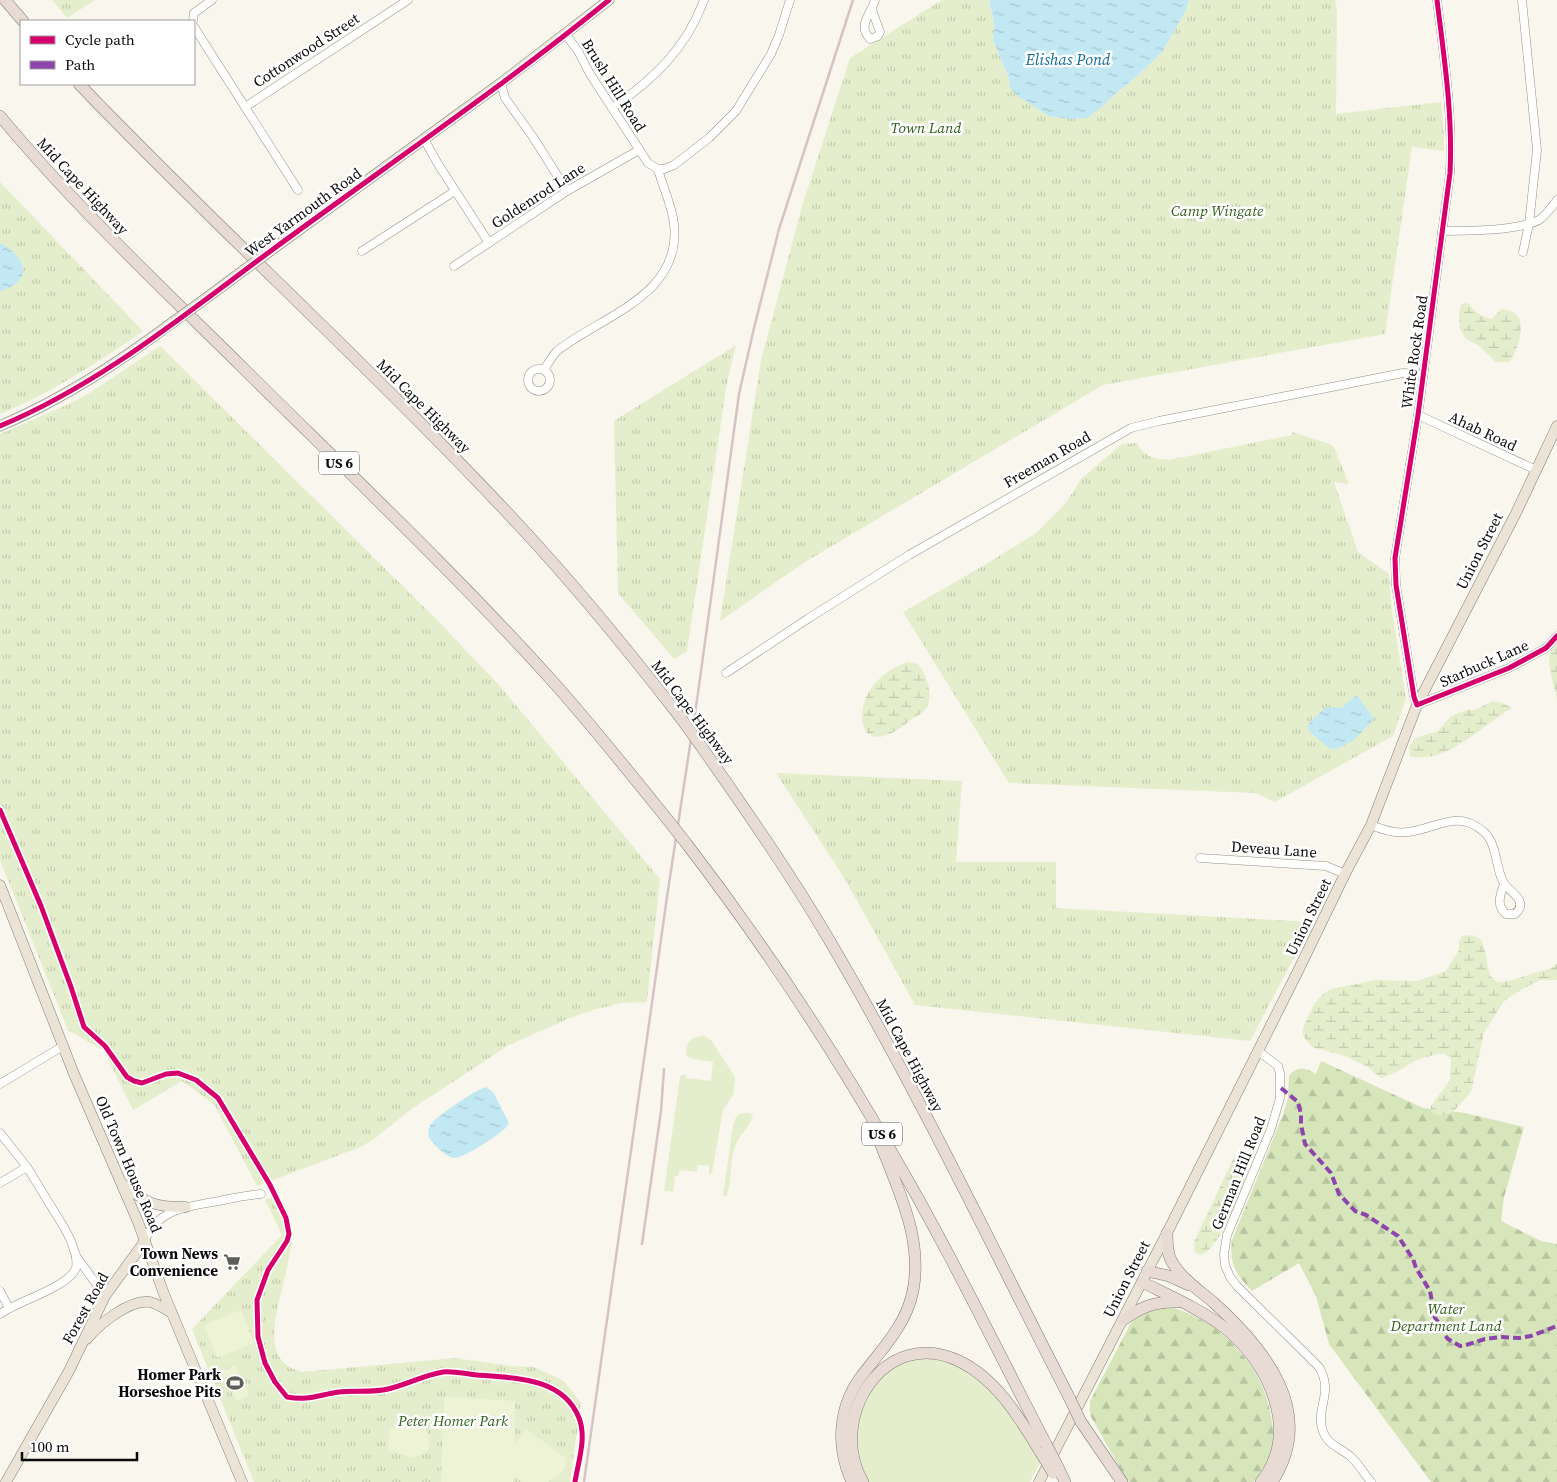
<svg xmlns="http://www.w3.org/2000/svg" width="1557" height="1482" font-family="'Source Serif 4',serif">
	<defs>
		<pattern id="forest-firs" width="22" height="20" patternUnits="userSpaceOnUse" patternTransform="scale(1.25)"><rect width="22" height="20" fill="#d6e6ba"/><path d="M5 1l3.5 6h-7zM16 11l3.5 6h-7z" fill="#b6c49f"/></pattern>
		<pattern id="wetland-marsh" width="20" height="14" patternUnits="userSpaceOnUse" patternTransform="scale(1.25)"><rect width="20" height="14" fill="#e5eecc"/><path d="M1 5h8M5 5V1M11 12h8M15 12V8" fill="none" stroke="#c3cbae"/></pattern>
		<pattern id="park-tufts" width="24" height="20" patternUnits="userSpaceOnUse" patternTransform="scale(1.25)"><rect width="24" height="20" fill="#e5eecc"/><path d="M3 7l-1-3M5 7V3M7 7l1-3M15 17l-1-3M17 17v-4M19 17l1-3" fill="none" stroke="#c3cbae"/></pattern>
		<pattern id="water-ripples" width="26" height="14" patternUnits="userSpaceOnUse" patternTransform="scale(1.25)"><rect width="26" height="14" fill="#c2e8f3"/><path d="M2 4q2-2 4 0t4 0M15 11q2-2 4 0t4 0" fill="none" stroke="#a5c6cf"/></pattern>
	</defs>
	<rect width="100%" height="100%" fill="#f9f6ed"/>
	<g fill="#e5eecc">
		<path d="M704,1036L711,1040L735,1077V1081L733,1095L723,1110L712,1173L709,1175V1166L698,1165L697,1172L680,1170L678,1176H675L673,1192L664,1191L680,1077L681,1075H686V1078L711,1081L713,1062L689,1058L686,1054C686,1042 692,1036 704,1036Z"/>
		<path d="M741,1113H750L753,1116C749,1128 739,1135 735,1146C729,1162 733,1182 726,1197L723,1195L733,1126L736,1117Z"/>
		<path d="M922,1359C929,1359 937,1358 944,1361C990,1374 1016,1424 1041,1461L1030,1482H868L855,1447L860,1408L869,1390L883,1375L903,1363Z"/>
	</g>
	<g fill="url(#forest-firs)">
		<path d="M1321,1061L1423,1108L1465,1113L1524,1127L1504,1197L1501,1221L1541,1241L1557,1244V1482H1431L1329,1344L1316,1296L1299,1263L1252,1291C1236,1275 1229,1264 1232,1240L1282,1117L1288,1099L1289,1076C1298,1065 1306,1068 1316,1074Z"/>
		<path d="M1171,1307C1218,1321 1256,1358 1269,1406C1271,1417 1274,1429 1273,1440C1271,1456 1263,1469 1254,1482H1129L1125,1477L1090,1415V1401L1131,1323C1143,1311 1154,1309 1171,1307Z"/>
	</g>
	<g fill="url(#wetland-marsh)">
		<path d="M1467,302C1475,311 1479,317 1492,319L1501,309C1505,310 1510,310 1513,312C1529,322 1517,350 1510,362H1496L1479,346L1465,338L1460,328L1459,314L1461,305Z"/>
		<path d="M1557,644V700C1555,683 1540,655 1557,644Z"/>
		<path d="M907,662L918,664C926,674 934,694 927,707C924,713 918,715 912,719C903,726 894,734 883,736C861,741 860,718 864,703C870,683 888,669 907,662Z"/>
		<path d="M1493,701L1503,703L1512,708C1483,724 1446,766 1410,756L1409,747L1415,738L1438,731L1451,716L1467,710H1475Z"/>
		<path d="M1468,935C1472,935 1476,936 1479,938C1490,948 1483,984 1502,982C1511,981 1520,978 1528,975C1538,971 1549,971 1557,964V980H1541L1522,989L1503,1002L1484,1033L1471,1092L1453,1112L1445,1115H1437L1431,1111V1106L1450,1080L1451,1059L1444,1054H1436L1417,1060L1398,1071L1382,1078L1378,1076L1368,1067L1345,1056L1312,1047L1303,1036V1028L1314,1004L1324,993L1331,989L1376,980L1417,981L1446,971L1459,950V942L1462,936Z"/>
		<path d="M1240,1154C1244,1157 1246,1165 1246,1171C1245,1190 1218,1249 1201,1255L1195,1253L1194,1242L1233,1159Z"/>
	</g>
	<g fill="url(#park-tufts)">
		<polygon points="52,0 95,0 67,18"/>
		<polygon points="942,0 989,0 994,24 993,40 1008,76 1010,87 1102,107 1116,93 1134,79 1163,51 1186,10 1189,0 1335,0 1337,9 1336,114 1441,102 1444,136 1444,151 1412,147 1385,334 1103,385 805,562 720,621 761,360 803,203 850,58"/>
		<path d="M0,182L143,331C97,363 51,393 0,414Z"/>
		<polygon points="736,345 727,382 687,651 674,659 618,593 614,421"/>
		<polygon points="160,346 435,618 500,686 660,879 647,1002 621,1003 593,1010 570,1018 509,1045 410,1110 373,1140 358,1148 257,1186 214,1104 182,1081 133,1110 104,1051 68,1030 0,860 0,434 71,403 91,392"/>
		<path d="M1292,432L1330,444L1334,447L1349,484L1334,482L1358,552L1389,574L1392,611L1406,698L1393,736L1275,802L1255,793L1009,783L903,612L983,566L1036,533L1065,504L1082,478L1122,444L1137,443C1144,457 1155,459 1169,460L1292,435Z"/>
		<polygon points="776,773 962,781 956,862 1056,862 1056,908 1313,922 1250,1041 915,1005 845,879"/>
		<path d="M279,1197C320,1238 245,1337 288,1366C292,1369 298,1370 302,1372L455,1358L511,1366L534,1367L564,1381L581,1403L570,1482H254L192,1329L282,1235L265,1199Z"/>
	</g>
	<g fill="#eef3d6">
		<polygon points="241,1310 254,1343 217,1358 204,1325"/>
		<polygon points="235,1365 249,1395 236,1401 222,1372"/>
		<polygon points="444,1397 515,1401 514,1444 526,1429 567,1459 565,1470 549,1482 521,1482 514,1475 513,1482 441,1482"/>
		<path d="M416,1419C429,1428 430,1436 428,1451L414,1458L388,1450L390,1429Z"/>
	</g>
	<g fill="url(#water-ripples)">
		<polygon points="989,0 1189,0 1186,10 1163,51 1134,79 1116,93 1102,107 1087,118 1068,119 1049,116 1015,94 1010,87 1008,76 993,40 994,24"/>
		<path d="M0,243C11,248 31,265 20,279C16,285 6,289 0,292Z"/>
		<polygon points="1355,696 1358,697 1372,716 1373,720 1353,741 1336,749 1329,748 1313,735 1307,727 1311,721 1326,707 1342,708"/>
		<path d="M486,1087L493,1092L509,1123L508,1125C503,1133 462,1159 454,1158C445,1157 435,1145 429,1138C428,1133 428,1127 432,1123C438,1115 477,1089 486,1087Z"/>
	</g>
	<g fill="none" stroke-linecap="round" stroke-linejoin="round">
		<g stroke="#92908c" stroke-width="9">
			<g id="minor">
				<path d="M1437,0C1444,57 1453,115 1450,173L1418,415L1395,558L1396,585L1414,697L1417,705L1509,668L1546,648L1557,636"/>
				<polyline points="1522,0 1537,150 1529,224 1523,252"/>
				<path d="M872,10L880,32L878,36L870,39C857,25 871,14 875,0"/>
				<polyline points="193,21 194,13 212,0"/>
				<polyline points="194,27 298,190"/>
				<polyline points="566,35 578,51 590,74 648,163 658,169 664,169 674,165 709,138 736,111 771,54 779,35 790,0"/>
				<polyline points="501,83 505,98 533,137 567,191"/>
				<polyline points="245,107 408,0"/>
				<path d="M612,108C654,79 686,49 704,0"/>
				<polyline points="424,139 438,164 489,243"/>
				<path d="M1442,231C1467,231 1518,231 1539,220C1546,215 1552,207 1557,200"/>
				<polyline points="362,251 455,191"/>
				<polyline points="454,266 567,191 639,150"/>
				<circle cx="539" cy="380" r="11"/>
				<path d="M544,370C548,364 552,356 557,351C601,316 682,296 674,224C672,205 663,188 658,169"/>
				<polyline points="1418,415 1536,470"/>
				<polyline points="726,673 809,618 909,555 1131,428 1159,421 1403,373 1423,374"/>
				<path d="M1371,825C1383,830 1395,834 1408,832C1436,829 1458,808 1484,832C1499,845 1495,876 1507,887C1516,895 1527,904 1515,914H1506C1496,906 1500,895 1504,884"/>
				<polyline points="1200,858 1326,866 1345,874"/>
				<path d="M1258,1051L1278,1066L1280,1073V1098L1271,1129L1227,1235L1224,1254L1225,1265L1230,1277L1237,1286L1319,1367C1334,1392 1316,1408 1322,1428C1326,1445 1340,1447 1351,1457C1359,1464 1364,1474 1371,1482"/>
				<polyline points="0,1084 63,1046"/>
				<polyline points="0,1133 27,1167 65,1229 71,1241 76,1256 105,1296"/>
				<polyline points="0,1183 27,1167"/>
				<path d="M145,1241C156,1209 190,1206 219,1201C233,1198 246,1195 261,1194"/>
				<polyline points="0,1291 9,1308"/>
				<path d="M0,1314C18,1301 69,1287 76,1268C77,1264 76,1260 76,1256"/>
			</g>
		</g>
		<g stroke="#7f7e7a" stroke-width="11">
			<g id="major">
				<polyline points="270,251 501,83 609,0"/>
				<polyline points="201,302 244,270"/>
				<path d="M0,426C63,399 118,363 173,322"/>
				<polyline points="0,885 74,1074 138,1222 164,1294 242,1482"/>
				<path d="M124,1185C147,1204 155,1207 186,1207"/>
				<path d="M87,1339C99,1324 130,1299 150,1302C158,1304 165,1309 172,1313"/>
				<polyline points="6,1482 69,1371 105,1296 145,1241"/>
				<polyline points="1039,1482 1167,1233 1298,971 1345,874 1371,825 1417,705 1516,513 1557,426"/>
			</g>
		</g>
		<g stroke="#7f7e7a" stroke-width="12">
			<g id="highway">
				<polyline points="5,0 23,21"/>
				<path d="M79,84C222,233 375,371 516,522C574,584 628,650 680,717"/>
				<path d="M0,116C74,205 158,284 240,365C346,470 455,573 555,684C594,728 630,773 667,819"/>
				<path d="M701,746C745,809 789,872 828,938C916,1087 991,1245 1070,1399"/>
				<path d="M686,843C761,941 830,1044 891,1151C947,1246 995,1346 1046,1444"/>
				<path d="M1167,1233C1167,1243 1167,1254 1172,1262C1182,1279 1199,1290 1213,1302C1264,1348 1318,1412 1272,1482"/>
				<polyline points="1147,1271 1169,1276 1189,1285"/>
				<path d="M1142,1282C1170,1296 1200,1309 1225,1328C1269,1363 1301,1432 1261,1482"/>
				<path d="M1123,1320C1141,1307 1155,1301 1178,1302"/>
				<polyline points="1081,1422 1122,1482"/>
				<polyline points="1057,1465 1065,1482"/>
				<path d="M852,1482C836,1448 838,1409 860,1378C881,1350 906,1326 913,1291C923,1239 899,1192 881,1145"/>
				<path d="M863,1482C826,1418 885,1325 959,1361C997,1379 1020,1419 1041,1453"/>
			</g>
		</g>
		<use href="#minor" stroke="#fefefc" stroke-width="8"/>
		<use href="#major" stroke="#ebe4d6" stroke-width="10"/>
		<use href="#highway" stroke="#e8dbd3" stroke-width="11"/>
		<g stroke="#d5c3c5" stroke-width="2.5">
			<polyline points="642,1244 661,1111 664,1069"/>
			<polyline points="584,1482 667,897 698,693 739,394 754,328 779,229 853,0"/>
		</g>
		<g stroke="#7f7e7a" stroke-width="11" stroke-linecap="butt">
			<g id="major-bridge">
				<polyline points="244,270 270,251"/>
				<polyline points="173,322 201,302"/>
			</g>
		</g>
		<g stroke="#7f7e7a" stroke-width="12" stroke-linecap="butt">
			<g id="highway-bridge">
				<polyline points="680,717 701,746"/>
				<polyline points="667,819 686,843"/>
				<polyline points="1070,1399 1081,1422"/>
				<polyline points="1046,1444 1057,1465"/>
				<polyline points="1041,1453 1053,1473"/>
			</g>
		</g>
		<use href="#major-bridge" stroke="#ebe4d6" stroke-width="10"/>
		<use href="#highway-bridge" stroke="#e8dbd3" stroke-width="11"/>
		<polyline stroke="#8e44ad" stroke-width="4" stroke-dasharray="8 4" stroke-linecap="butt" points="1281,1088 1298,1102 1301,1114 1301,1124 1305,1144 1331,1173 1339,1194 1355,1211 1366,1215 1398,1236 1413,1259 1416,1268 1430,1291 1435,1318 1442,1327 1444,1334 1448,1339 1460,1346 1466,1345 1485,1339 1502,1337 1519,1338 1531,1336 1557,1326"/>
		<g stroke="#fff" stroke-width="8">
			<g id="cycleway">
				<path d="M1437,0C1444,57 1453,115 1450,173L1418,415L1395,558L1396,585L1414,697L1417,705L1509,668L1546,648L1557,636"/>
				<path d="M0,426C101,384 185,314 272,250C385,167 501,88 609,0"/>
				<path d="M0,810L41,906L71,987L84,1027L105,1046L127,1077L134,1081L142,1083L166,1074L178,1073L196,1080L218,1098L270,1185L286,1218L289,1234L287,1241L268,1270L257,1300L258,1337L265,1363L275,1382L287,1397C308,1401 318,1395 339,1392C355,1390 372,1393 388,1389C406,1385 424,1375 443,1372C454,1371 466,1374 477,1375C513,1378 563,1377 579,1418C587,1438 578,1462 575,1482"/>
			</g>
		</g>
		<use href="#cycleway" stroke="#d6006c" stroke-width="5"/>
	</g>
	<defs>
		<g id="supermarket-bare" transform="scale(1.35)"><path d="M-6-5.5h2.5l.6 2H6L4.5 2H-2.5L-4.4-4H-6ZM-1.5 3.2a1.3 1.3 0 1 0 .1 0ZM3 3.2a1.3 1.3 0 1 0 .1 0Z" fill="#5e5d59" stroke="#fff" stroke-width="2.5" paint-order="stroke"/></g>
		<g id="stadium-bare" transform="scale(1.35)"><path d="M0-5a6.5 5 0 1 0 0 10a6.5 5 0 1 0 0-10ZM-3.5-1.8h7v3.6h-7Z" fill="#5e5d59" stroke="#fff" stroke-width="2.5" paint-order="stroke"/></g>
	</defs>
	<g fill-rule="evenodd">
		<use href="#supermarket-bare" x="232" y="1262"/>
		<use href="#stadium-bare" x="235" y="1383"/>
	</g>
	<g text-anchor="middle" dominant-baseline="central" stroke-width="5" stroke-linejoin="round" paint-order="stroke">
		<g fill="#fff" stroke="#545454" stroke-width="1">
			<rect x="319" y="451.5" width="40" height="23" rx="4"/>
			<rect x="862" y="1122.5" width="40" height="23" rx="4"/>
		</g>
		<g font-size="14" font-weight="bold" fill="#0a0a0a">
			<text x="339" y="463">US 6</text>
			<text x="882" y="1134">US 6</text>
		</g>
		<g font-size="15" fill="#0a0a0a" stroke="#fff">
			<text transform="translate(306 50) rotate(-33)">Cottonwood Street</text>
			<text transform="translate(614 85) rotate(58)">Brush Hill Road</text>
			<text transform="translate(83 186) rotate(47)">Mid Cape Highway</text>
			<text transform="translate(538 195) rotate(-33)">Goldenrod Lane</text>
			<text transform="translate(303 212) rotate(-36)">West Yarmouth Road</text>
			<text transform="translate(1414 352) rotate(-82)">White Rock Road</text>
			<text transform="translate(424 406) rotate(45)">Mid Cape Highway</text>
			<text transform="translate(1483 431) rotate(25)">Ahab Road</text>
			<text transform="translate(1047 459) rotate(-30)">Freeman Road</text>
			<text transform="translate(1479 551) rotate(-63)">Union Street</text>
			<text transform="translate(1484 663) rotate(-24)">Starbuck Lane</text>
			<text transform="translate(693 712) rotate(53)">Mid Cape Highway</text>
			<text transform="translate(1274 849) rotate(4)">Deveau Lane</text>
			<text transform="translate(1308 917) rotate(-64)">Union Street</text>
			<text transform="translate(910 1055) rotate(62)">Mid Cape Highway</text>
			<text transform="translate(129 1164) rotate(67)">Old Town House Road</text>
			<text transform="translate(1238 1173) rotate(-68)">German Hill Road</text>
			<text transform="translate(1126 1279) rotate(-63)">Union Street</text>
			<text transform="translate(85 1308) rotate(-61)">Forest Road</text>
		</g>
		<g font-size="15" font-style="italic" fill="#31611b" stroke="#fff">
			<text x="926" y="127">Town Land</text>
			<text x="1217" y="210">Camp Wingate</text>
			<text x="1446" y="1308">Water<tspan x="1446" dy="17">Department Land</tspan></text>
			<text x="453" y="1420">Peter Homer Park</text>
		</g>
		<g font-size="15" font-weight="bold" fill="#0a0a0a" stroke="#fff" text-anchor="end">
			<text x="218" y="1253">Town News<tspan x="218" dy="17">Convenience</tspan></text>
			<text x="221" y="1374">Homer Park<tspan x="221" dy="17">Horseshoe Pits</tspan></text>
		</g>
		<g font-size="16" font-style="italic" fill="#146e9b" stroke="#fff">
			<text x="1068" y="59">Elishas Pond</text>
		</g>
	</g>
	<rect x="20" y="20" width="175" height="65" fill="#ffffff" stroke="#9d9d9d"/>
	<rect x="30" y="36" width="25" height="8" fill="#d6006c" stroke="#9d9d9d"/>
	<text x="65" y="45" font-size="15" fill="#0a0a0a">Cycle path</text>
	<rect x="30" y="61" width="25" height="8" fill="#8e44ad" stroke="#9d9d9d"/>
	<text x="65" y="70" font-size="15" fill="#0a0a0a">Path</text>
	<path d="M22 1452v8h115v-8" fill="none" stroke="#0a0a0a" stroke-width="2.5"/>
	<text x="30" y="1452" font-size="15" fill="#0a0a0a" stroke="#ffffff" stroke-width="4" paint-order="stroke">100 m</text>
</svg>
